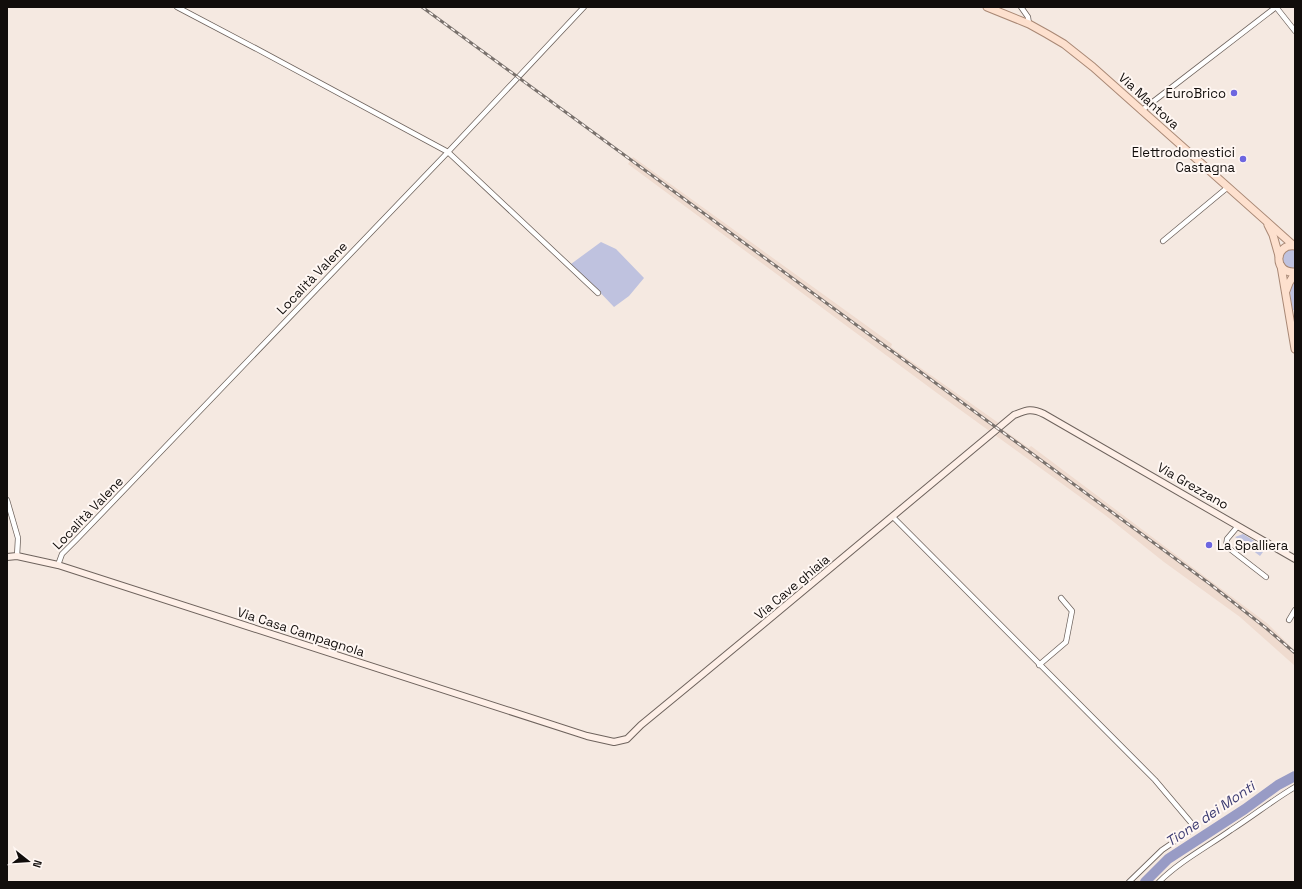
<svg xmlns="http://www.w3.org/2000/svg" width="1302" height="889" font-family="'Space Grotesk',sans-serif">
	<rect width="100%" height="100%" fill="#f5e9e1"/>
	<polygon fill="#efdbcf" points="633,157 892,344 891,347 1000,424 998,426 1029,448 1031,446 1268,624 1295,651 1295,666 1240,617 1164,562 1105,515 937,393 628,164"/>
	<g fill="#bfc2df">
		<polygon points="601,242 616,249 644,278 629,296 614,307 593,285 571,264"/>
		<path d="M1291,249L1295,250V269C1281,268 1276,253 1291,249Z"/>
		<path d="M1295,278V310H1293C1291,297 1287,291 1295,278Z"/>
		<polygon points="1243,534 1266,548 1260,556 1235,537"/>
	</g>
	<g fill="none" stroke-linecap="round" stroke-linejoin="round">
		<polyline stroke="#989bc5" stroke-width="10" points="1145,882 1168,859 1245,809 1278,785 1295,776"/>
		<g stroke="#6e635d" stroke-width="6">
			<g id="street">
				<polyline points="177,7 255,48 448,152 598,293"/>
				<polyline points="1021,7 1028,17 1029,24"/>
				<polyline points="1276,7 1295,31"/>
				<polyline points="1141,111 1276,7"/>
				<polyline points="1163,241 1228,187"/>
				<polyline points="7,500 18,538 17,556"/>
				<polyline points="893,517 1155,780 1193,825 1190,831 1162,850 1129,882"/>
				<polyline points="1238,526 1227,539 1226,546 1266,577"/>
				<polyline points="58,565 62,554 77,539 448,152 584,7"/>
				<polyline points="1289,620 1295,610"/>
				<polyline points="1039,665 1066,642 1072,611 1061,598"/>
				<path d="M1159,882C1180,861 1207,847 1231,830C1253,816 1273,800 1295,787"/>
			</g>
		</g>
		<g stroke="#6e635d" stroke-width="8">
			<path id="secondary" d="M7,557L17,556L58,565L587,736L614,742L627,739L641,725L686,688L761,626L1014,415C1027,410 1031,408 1044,414L1295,559"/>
		</g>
		<g stroke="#a98875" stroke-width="9">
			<g id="primary">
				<polyline points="987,7 1029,24 1047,34 1064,44 1093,67 1293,245"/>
				<polyline points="1268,225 1273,235 1279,256"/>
				<path d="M1295,246C1274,243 1273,274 1295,272"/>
				<polyline points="1281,266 1295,349"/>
				<polyline points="1286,291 1289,283 1295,273"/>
			</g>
		</g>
		<use href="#street" stroke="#fff" stroke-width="4.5"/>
		<use href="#secondary" stroke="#feefe7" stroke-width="6"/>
		<use href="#primary" stroke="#fde0ce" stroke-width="7"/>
		<g stroke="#79716c" stroke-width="3">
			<polyline id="rail" points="422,7 1210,584 1266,628 1295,653"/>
		</g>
		<use href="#rail" stroke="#fff7f3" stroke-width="1.5" stroke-dasharray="4.5" stroke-linecap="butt"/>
	</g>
	<g fill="#6d66e0" stroke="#fff7f3" stroke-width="1.5">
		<circle cx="1234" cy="93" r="4"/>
		<circle cx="1243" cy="159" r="4"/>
		<circle cx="1209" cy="545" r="4"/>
	</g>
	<g text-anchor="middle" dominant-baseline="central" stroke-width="4" stroke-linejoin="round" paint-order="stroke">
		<g font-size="13" fill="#110d0b" stroke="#fff7f3" text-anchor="end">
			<text x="1226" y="93">EuroBrico</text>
			<text x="1235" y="152">Elettrodomestici<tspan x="1235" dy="15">Castagna</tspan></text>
			<text x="1217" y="545" text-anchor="start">La Spalliera</text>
		</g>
		<g font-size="13" fill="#110d0b" stroke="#fff7f3">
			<text transform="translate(1149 101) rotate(42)">Via Mantova</text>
			<text transform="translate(312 278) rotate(-46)">Località Valene</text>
			<text transform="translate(1193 486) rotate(30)">Via Grezzano</text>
			<text transform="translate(88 513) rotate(-46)">Località Valene</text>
			<text transform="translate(792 587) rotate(-40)">Via Cave ghiaia</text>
			<text transform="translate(301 632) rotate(18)">Via Casa Campagnola</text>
		</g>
		<g font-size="14" font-style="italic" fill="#3d3c73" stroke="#fff7f3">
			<text transform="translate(1210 814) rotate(-34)">Tione dei Monti</text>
		</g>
	</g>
	<rect width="1302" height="889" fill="none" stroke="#110d0b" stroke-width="16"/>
	<g transform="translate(28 861) rotate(107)" stroke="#fff7f3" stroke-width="3" paint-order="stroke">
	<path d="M0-3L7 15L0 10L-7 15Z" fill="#110d0b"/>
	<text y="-6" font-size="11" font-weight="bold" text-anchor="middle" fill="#110d0b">N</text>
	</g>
</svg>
